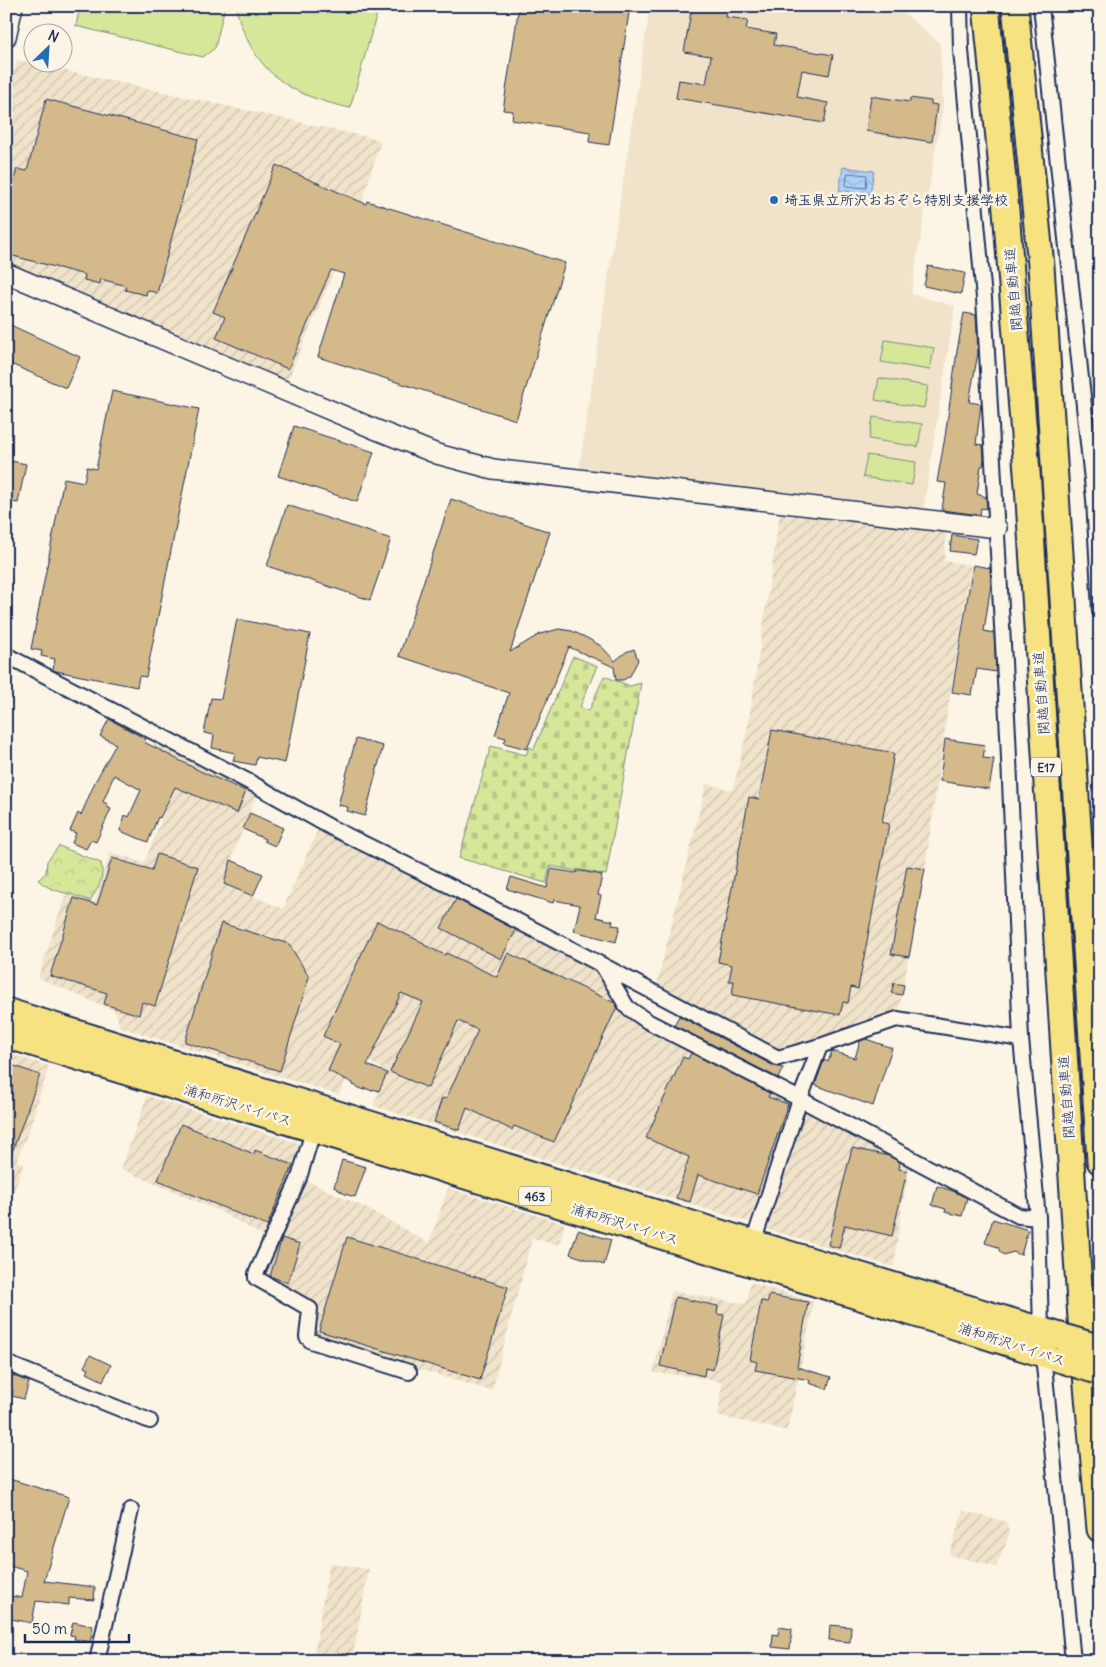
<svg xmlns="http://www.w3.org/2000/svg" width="1106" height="1667" font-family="Delius,'Klee One',sans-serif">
	<defs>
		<pattern id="industrial-furrows" width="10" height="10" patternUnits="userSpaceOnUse" patternTransform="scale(1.25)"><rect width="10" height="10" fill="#f0e3ca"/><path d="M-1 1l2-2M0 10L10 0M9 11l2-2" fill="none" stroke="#cdc3b0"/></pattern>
		<pattern id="forest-crowns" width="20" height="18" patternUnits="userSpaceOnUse" patternTransform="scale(1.25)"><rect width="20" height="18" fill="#d6e79a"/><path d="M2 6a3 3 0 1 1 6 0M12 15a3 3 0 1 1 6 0" fill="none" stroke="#b7c687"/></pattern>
		<pattern id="cemetery-stones" width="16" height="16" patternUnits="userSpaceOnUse" patternTransform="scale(1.25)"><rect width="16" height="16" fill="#d6e79a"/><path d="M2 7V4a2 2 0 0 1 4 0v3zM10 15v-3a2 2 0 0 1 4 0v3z" fill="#b7c687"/></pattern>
		<pattern id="water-waves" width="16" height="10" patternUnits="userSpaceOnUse" patternTransform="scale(1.25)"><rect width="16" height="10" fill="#aed1f6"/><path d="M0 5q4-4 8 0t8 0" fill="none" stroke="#95b4d5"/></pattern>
	</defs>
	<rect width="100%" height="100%" fill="#fcf5e5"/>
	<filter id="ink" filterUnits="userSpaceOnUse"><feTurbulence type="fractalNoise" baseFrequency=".02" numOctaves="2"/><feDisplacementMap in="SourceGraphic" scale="10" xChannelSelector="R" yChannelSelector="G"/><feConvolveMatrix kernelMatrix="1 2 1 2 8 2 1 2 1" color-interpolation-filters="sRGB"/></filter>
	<g filter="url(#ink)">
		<polygon fill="#f0e3ca" points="650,6 895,6 940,43 943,105 911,294 955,306 923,511 578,474"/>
		<g fill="url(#industrial-furrows)">
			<polygon points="17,60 381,140 358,215 287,382 6,263 6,103"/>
			<polygon points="780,512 947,531 944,561 971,565 947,715 925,869 898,1014 778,1048 657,984 706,784 733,790 748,726"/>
			<polygon points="160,741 258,791 231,860 225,884 283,909 319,827 519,927 598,970 623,1007 789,1099 793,1104 769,1181 748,1222 373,1106 387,1072 374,1064 357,1057 339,1095 120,1027 115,1011 38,978 65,896 69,895 95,902 110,852 144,863 169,801 134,785 154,743"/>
			<polygon points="6,1053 49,1066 31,1124 17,1161 24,1165 6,1211"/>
			<polygon points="147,1096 304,1145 295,1176 267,1238 219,1211 121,1169"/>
			<polygon points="806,1108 911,1162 902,1206 894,1267 766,1229"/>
			<polygon points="306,1180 368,1209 429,1243 448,1188 565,1224 559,1245 532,1238 492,1391 313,1338 315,1307 263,1277 262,1272"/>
			<polygon points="750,1282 814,1302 787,1431 718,1416 722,1382 692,1376 653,1373 672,1291 746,1304"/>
			<polygon points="963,1511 1007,1522 1009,1536 996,1567 949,1555"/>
			<polygon points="329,1563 369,1569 352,1661 313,1661"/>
		</g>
		<g fill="#d6e79a" stroke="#788b7c">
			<polygon points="80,6 225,6 215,48 203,57 76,26"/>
			<path d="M236,6H379L350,108C304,98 269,84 247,39C242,29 238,18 236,6Z"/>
			<polygon points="885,340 934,348 930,370 881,362"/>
			<polygon points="879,378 928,386 924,408 875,400"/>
			<polygon points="873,417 922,424 918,447 869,439"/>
			<polygon points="867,455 916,462 912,485 863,477"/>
		</g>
		<path fill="url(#forest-crowns)" stroke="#788b7c" d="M59,846L101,863C105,878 98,888 90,901C73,893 51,893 38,880L46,873L47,861Z"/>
		<polygon fill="url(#cemetery-stones)" stroke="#788b7c" points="573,656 597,666 580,707 589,711 604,676 630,686 641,683 606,875 577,869 576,871 550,866 546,883 459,858 491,746 526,755 529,747 534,749"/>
		<polygon fill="url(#water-waves)" stroke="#7390b9" points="843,167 874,171 870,195 839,190"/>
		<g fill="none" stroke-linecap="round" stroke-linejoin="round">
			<polygon stroke="#56709b" stroke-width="1" points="848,173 867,175 866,188 846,186"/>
		</g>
		<g fill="#d4ba8a" stroke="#1b2f5e">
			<polygon points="519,6 630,6 609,145 589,142 590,132 512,120 513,111 503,110"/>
			<polygon points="692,6 728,6 726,17 748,20 746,29 776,34 774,45 833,55 829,75 802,70 797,97 828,103 824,123 676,98 679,80 706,84 711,56 684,52"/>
			<polygon points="871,96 910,102 910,98 931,101 931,104 937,105 932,142 866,131"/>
			<polygon points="46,99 198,139 157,293 147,290 146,295 125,290 126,286 101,279 100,284 84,280 85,275 6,254 6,210 17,169 27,171"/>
			<polygon points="276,165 366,204 367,201 565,263 516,420 318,357 344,274 331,270 288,369 216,338 225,317 213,312"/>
			<polygon points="928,266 965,273 961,294 924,286"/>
			<polygon points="964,313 976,315 978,353 969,402 981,404 976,444 983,445 984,459 983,466 981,466 977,494 986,497 987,509 981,508 980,515 942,510 946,483 937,482 945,437 957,351"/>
			<polygon points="6,323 80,357 66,388 6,362"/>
			<polygon points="112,391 199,409 146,677 139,676 137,687 56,671 53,670 55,659 41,656 42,651 31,649 64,478 84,482 87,467 96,469"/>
			<polygon points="294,426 374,452 357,502 278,476"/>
			<polygon points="6,460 26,464 18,503 6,501"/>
			<polygon points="451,499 550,532 510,652 540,634 559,629 572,631 587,638 601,646 615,661 626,652 634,649 638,660 630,676 623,680 616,680 614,667 569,647 527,749 504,743 506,738 495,735 509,693 399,656"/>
			<polygon points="287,505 391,539 370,600 267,566"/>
			<polygon points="952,535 977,539 974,554 950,551"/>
			<polygon points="973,565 990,568 991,584 984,631 994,633 996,672 977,669 972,695 952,692"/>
			<polygon points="237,619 310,634 285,763 257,757 255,765 233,761 235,753 212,748 214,735 204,733 211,698 221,699"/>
			<polygon points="109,719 146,739 144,742 204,773 246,791 237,813 175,787 160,818 158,817 148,842 120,831 125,815 129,817 141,790 114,775 103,802 108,804 107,807 111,809 96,842 91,840 86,849 72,843 76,833 70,831 78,813 81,815 95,782 116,744 100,736"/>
			<polygon points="772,730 894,753 882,822 889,824 858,989 851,987 848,1003 843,1002 840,1015 732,995 734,981 729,981 732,965 718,962 749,797 759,799"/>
			<polygon points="356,739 383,746 365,816 347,811 348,807 338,805"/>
			<polygon points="945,739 985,745 983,758 994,759 989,789 940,781"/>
			<polygon points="250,813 283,828 275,846 264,841 265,839 243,829"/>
			<polygon points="157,854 198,867 155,1006 142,1002 139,1015 104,1004 107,993 50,976 74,898 97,905 112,858 152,870"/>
			<polygon points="231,860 263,874 253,896 224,884"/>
			<polygon points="907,866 925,869 909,957 891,954"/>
			<polygon points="551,869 576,873 577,871 581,871 602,875 598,895 601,896 596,917 613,921 612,925 620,926 616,942 574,931 580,905 554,900 553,903 507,889 511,877 547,888"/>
			<polygon points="456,899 516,930 501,959 441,928"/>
			<polygon points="377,921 424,943 424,945 445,955 446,953 497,977 508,953 615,1003 617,1007 554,1142 514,1126 512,1130 467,1108 459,1130 434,1122 442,1098 446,1099 478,1030 458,1021 428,1088 390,1072 423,1002 401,993 367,1065 387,1073 379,1091 373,1089 372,1091 365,1088 364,1090 353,1085 353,1083 328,1071 340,1044 323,1036"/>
			<polygon points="221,923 289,944 309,977 280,1071 185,1042"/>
			<polygon points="894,983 904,985 902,995 891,993"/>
			<polygon points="679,1016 774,1066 783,1068 778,1078 674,1025"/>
			<polygon points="866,1039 892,1048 873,1106 815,1085 824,1060 828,1062 832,1051 855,1058 860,1041"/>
			<polygon points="691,1053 770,1093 768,1097 788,1104 757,1194 698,1175 690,1202 676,1198 689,1157 646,1138 683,1057 688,1059"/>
			<polygon points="6,1063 40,1075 8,1163 6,1163"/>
			<polygon points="181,1124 254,1154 255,1150 293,1165 267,1226 158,1180"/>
			<polygon points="852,1148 889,1156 900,1162 899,1169 907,1171 892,1236 845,1225 839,1248 828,1245"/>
			<polygon points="342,1160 366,1167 355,1197 345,1194 334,1187"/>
			<polygon points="937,1186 953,1191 967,1198 962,1216 945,1212 946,1209 932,1205"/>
			<polygon points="993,1219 1028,1230 1021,1255 1013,1252 1004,1255 1000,1252 998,1247 985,1243"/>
			<polygon points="578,1230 611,1240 604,1265 570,1254"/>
			<polygon points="347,1237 508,1287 480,1380 319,1331"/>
			<polygon points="282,1238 300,1244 288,1283 270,1276"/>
			<polygon points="769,1295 808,1302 797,1367 831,1377 827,1389 809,1383 810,1380 755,1370 757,1362 750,1360 761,1301 768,1302"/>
			<polygon points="675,1297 718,1306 717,1314 724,1315 713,1370 705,1368 704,1376 660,1366"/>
			<polygon points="90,1355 111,1365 103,1381 87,1373 89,1369 84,1367"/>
			<polygon points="6,1373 29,1382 24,1399 12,1396 13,1391 6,1389"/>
			<polygon points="6,1478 69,1497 44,1581 95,1587 94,1600 69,1598 69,1605 36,1601 32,1623 6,1618 6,1595 22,1598 27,1571 6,1565"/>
			<polygon points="73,1622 93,1626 90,1642 74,1639 75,1636 70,1635"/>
			<polygon points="830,1625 851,1627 850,1642 829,1640"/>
			<polygon points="779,1627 792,1629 790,1649 772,1647 773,1634 778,1635"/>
		</g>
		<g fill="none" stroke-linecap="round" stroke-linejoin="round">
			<g stroke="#1b2f5e" stroke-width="18">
				<g id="street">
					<polyline points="960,6 961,50 984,298 1008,735 1021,1039 1038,1218 1041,1330"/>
					<polyline points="1041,6 1094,499 1100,611"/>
					<polyline points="6,655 255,785 332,828 452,887 602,965 627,1007 647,1021 800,1099 1019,1216 1038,1218"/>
					<polyline points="602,965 778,1058 820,1046 897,1019 1021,1039"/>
					<polyline points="314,1128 299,1178 256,1274 256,1278 310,1309 307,1337 311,1341 409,1372"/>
					<polyline points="753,1243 800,1099 820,1046"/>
					<polyline points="1043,1355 1073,1661"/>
					<polyline points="6,1363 150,1421"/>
					<polyline points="97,1661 131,1510"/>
				</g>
			</g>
			<g stroke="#1b2f5e" stroke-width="22">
				<g id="secondary">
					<polyline points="6,37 13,6"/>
					<polyline points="6,273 377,430 437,454 493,469 997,528"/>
				</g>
			</g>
			<g stroke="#1b2f5e" stroke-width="29">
				<g id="highway">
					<polyline points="986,6 1006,210 1028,485 1081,1319 1100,1529"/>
					<polyline points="1015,6 1041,266 1100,1161"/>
					<polyline points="6,1011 753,1243 1060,1336"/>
					<polyline points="6,1035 932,1319 1062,1360"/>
				</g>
			</g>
			<use href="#street" stroke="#fcf5e5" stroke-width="14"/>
			<use href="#secondary" stroke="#fcf5e5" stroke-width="19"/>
			<use href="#highway" stroke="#f7e281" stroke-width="25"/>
			<g stroke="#1b2f5e" stroke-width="29" stroke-linecap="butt">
				<g id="highway-bridge">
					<polyline points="1060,1336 1100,1348"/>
					<polyline points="1062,1360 1100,1372"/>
				</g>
			</g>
			<use href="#highway-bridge" stroke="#f7e281" stroke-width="25"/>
		</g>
	</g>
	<circle fill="#1f6fb2" stroke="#fcf5e5" stroke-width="2" cx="774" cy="200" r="5"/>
	<g text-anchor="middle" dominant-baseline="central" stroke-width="5" stroke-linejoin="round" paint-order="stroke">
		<g fill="#fcf5e5" stroke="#5e6a86" stroke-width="1">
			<rect x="1031" y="757.5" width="30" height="19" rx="4"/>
			<rect x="519" y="1186.5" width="32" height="19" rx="4"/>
		</g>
		<g font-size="12" font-weight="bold" fill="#1b2f5e">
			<text x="1046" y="767">E17</text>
			<text x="535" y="1196">463</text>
		</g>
		<g font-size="14" font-weight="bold" fill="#1b2f5e" stroke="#fcf5e5" text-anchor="start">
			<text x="784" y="200">埼玉県立所沢おおぞら特別支援学校</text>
		</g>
		<g font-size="14" fill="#1b2f5e" stroke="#fcf5e5">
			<text transform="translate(1013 289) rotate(-95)">関越自動車道</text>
			<text transform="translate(1041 693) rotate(-94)">関越自動車道</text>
			<text transform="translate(1066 1097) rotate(-94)">関越自動車道</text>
			<text transform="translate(238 1105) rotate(17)">浦和所沢バイパス</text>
			<text transform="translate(625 1224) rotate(17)">浦和所沢バイパス</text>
			<text transform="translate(1012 1344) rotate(18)">浦和所沢バイパス</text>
		</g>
	</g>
	<rect width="1106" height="1667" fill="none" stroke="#fcf5e5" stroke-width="25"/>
	<rect x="12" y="12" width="1081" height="1642" fill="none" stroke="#1b2f5e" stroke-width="2" filter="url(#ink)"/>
	<g transform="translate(48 48) rotate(25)"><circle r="24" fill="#fcf5e5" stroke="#a2a6af"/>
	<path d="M0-4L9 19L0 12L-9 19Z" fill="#1f6fb2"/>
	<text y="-8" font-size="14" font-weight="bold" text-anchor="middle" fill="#1b2f5e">N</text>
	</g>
	<path d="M25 1634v8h104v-8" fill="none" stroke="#1b2f5e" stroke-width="2.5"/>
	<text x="32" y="1634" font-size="15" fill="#1b2f5e" stroke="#fcf5e5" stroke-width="4" paint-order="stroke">50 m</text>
</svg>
